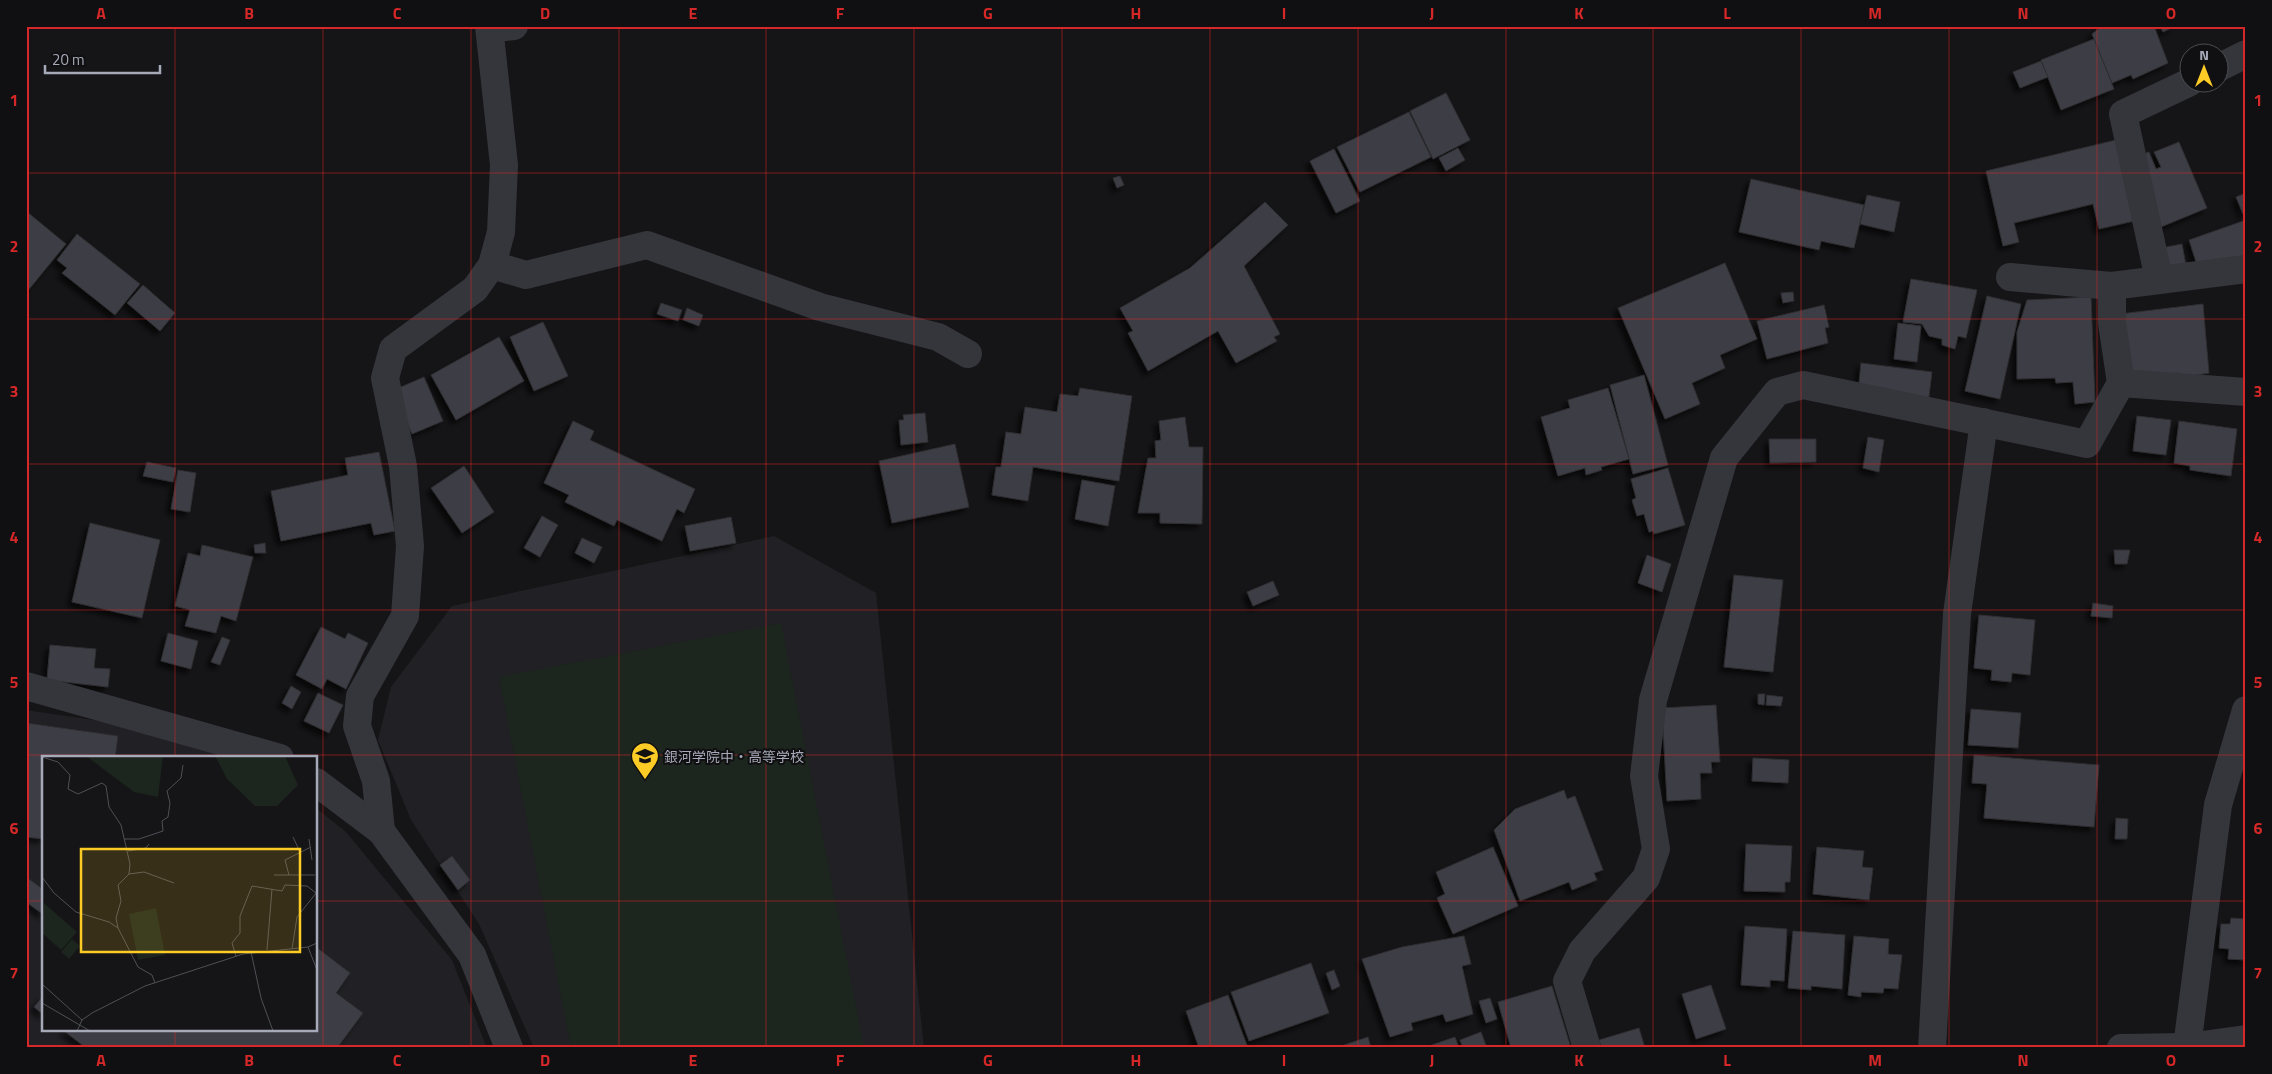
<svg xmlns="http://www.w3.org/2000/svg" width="2272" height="1074" font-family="'Titillium Web','Noto Sans JP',sans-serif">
	<defs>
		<filter id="shadow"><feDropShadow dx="-4.5" dy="4.5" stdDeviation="2.5" flood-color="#0009"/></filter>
	</defs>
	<rect width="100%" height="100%" fill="#151416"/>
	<g fill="#212024">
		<polygon points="774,536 876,593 924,1048 534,1048 479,924 411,820 378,740 391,687 452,606"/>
		<polygon points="26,710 181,733 234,758 44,758 44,1030 316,1030 316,808 346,832 452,960 487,1048 26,1048"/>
	</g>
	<polygon fill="#1c251e" points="781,623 864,1048 571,1048 499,677"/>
	<g fill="#3e3e44" stroke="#2f2e33" filter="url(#shadow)">
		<polygon points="2102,26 2154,26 2168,63 2133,79 2131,75 2112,83 2092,34"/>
		<polygon points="2160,26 2175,26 2163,32"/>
		<polygon points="2094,39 2114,89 2061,110 2041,60"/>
		<polygon points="2041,61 2048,77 2020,88 2013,72"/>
		<polygon points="1446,93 1470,140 1433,159 1410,111"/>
		<polygon points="1409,112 1431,157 1360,192 1337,147"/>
		<polygon points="2116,140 2134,221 2099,229 2093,204 2014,223 2019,242 2003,246 1986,171"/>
		<polygon points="2179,142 2207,208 2156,229 2137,157 2149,152 2156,169 2161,167 2154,152"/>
		<polygon points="1458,148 1465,160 1446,171 1439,158"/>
		<polygon points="1334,149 1360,201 1336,213 1310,161"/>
		<polygon points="1120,176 1124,185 1117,188 1113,178"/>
		<polygon points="1751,179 1864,205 1854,248 1821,241 1819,250 1739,232"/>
		<polygon points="2246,193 2246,213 2243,214 2236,197"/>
		<polygon points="1867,195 1900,202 1894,232 1860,224"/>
		<polygon points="1265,202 1288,225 1244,266 1280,334 1274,337 1277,341 1236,363 1218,331 1148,371 1128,333 1133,331 1120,308 1190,268"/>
		<polygon points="26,211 66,244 26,293"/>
		<polygon points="2246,220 2246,266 2199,271 2189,240"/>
		<polygon points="77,234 140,284 115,315 62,273 67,268 57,260"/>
		<polygon points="2182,244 2187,271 2162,275 2156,249"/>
		<polygon points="1725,263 1757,339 1720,355 1725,368 1692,383 1700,404 1665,419 1618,308"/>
		<polygon points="1911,279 1977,290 1966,338 1958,336 1955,349 1942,345 1942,339 1929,336 1922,324 1903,322"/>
		<polygon points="143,285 175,313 160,331 127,303"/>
		<polygon points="1793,292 1794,301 1783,303 1781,293"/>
		<polygon points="1987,296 2021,304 2000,399 1965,391"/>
		<polygon points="2091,297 2095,402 2075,404 2073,382 2056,383 2055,378 2017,379 2017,332 2027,300"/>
		<polygon points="661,303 682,310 678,321 657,314"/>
		<polygon points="2203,304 2209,373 2179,378 2178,373 2133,376 2120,314"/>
		<polygon points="1824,305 1829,327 1825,328 1828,343 1767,359 1757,321"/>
		<polygon points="687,308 703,315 699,326 683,320"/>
		<polygon points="543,322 568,376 534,391 510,337"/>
		<polygon points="1898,323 1921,326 1917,362 1894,359"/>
		<polygon points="499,337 524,381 456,420 431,375"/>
		<polygon points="1861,363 1932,372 1928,404 1858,394"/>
		<polygon points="1644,375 1668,465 1633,474 1610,385"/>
		<polygon points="424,377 443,421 412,434 394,390"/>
		<polygon points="1080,388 1132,396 1119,481 1033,467 1028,501 992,495 996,467 1001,467 1006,432 1021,434 1025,407 1057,412 1060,394 1078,396"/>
		<polygon points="1608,388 1629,459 1601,467 1602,470 1586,475 1585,468 1558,476 1541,417 1570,408 1568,400"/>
		<polygon points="925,413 928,442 901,445 899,420 904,420 903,415"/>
		<polygon points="2137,416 2171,420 2166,455 2133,451"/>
		<polygon points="1185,417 1189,447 1203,447 1202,524 1160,523 1160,513 1138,513 1148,458 1156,458 1155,441 1161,440 1159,421"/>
		<polygon points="573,421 594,431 590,440 695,489 684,513 677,509 662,541 617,520 614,526 565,502 569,495 544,483"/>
		<polygon points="2179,421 2237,429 2231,476 2190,470 2190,466 2174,463"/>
		<polygon points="1868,437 1884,440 1879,472 1863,468"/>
		<polygon points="1769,439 1816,439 1816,462 1770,463"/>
		<polygon points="955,444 969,507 892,523 879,461"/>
		<polygon points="379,452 395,531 374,535 371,523 281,541 271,491 348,475 345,458"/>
		<polygon points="147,462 176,468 173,482 143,476"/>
		<polygon points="464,466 494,512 462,533 431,488"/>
		<polygon points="1668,468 1685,525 1654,534 1653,531 1649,532 1644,514 1637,516 1632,500 1636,498 1631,479"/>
		<polygon points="178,470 196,473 190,512 171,509"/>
		<polygon points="1082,480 1115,486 1108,526 1075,519"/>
		<polygon points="542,516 558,525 540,557 524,548"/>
		<polygon points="731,517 736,543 690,551 685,526"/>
		<polygon points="90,523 160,540 142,618 72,602"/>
		<polygon points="582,538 602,547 594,563 575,553"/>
		<polygon points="265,543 266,553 255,553 254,545"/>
		<polygon points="202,545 253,557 236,621 221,616 216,633 185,626 190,610 175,606 188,553 200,556"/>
		<polygon points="2114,550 2130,550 2127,564 2115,564"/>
		<polygon points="1647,555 1671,564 1662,592 1638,583"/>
		<polygon points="1734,575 1783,580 1773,672 1724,667"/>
		<polygon points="1273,581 1279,595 1253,606 1247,592"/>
		<polygon points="2093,603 2113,606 2112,618 2091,616"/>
		<polygon points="1979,615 2035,620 2030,675 2012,673 2011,682 1991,680 1992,670 1974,668"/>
		<polygon points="321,627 345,639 348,633 368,643 346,689 327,679 322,689 296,675"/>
		<polygon points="168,633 198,641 191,669 161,661"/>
		<polygon points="222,637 230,640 220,665 211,662"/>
		<polygon points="50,645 96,649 94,668 110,669 108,687 47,680"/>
		<polygon points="291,686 301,692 292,709 282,703"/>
		<polygon points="318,693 343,705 329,733 304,721"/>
		<polygon points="1758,694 1765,694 1764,705 1758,704"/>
		<polygon points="1767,695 1783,697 1781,706 1766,705"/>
		<polygon points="1716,705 1720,762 1711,762 1712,773 1700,773 1701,799 1667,801 1662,708"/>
		<polygon points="1971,709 2021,713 2018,748 1968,745"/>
		<polygon points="26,723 118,736 115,758 44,758 44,839 26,837"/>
		<polygon points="1974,755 2099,765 2094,827 1984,818 1987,784 1972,783"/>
		<polygon points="1753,758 1789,760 1788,783 1752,781"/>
		<polygon points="1564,790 1567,799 1575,796 1603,870 1594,873 1597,880 1572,890 1569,882 1520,901 1494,830 1515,809"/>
		<polygon points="2116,818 2128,819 2127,839 2115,839"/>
		<polygon points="1746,844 1792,846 1790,882 1785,882 1785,892 1744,891"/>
		<polygon points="1493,847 1518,906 1453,934 1437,898 1445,894 1436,872"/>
		<polygon points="1817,847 1864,851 1862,867 1873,868 1869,900 1813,894"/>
		<polygon points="452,856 470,880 458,890 440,865"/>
		<polygon points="26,877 44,890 44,915 26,902"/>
		<polygon points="2231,918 2246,919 2246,960 2228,959 2229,949 2219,948 2221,924 2230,924"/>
		<polygon points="1745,926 1787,929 1784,981 1770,980 1770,987 1741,985"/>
		<polygon points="1793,931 1845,935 1842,989 1811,986 1811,990 1788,988"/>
		<polygon points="1464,936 1471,964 1462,966 1473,1014 1446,1022 1443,1014 1411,1023 1413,1030 1390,1037 1362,959 1402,947"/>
		<polygon points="1854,936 1889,939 1888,954 1902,955 1898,989 1884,988 1883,993 1861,992 1861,997 1848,995"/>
		<polygon points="316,947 350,973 336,993 363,1013 337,1048 86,1048 63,1030 316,1030"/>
		<polygon points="1311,963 1329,1013 1249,1041 1231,992"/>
		<polygon points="1334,970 1340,986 1332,990 1326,973"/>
		<polygon points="1711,985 1726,1029 1696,1039 1682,994"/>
		<polygon points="1552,986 1571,1048 1511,1048 1498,1002"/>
		<polygon points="44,995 44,1015 34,1007"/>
		<polygon points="1228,995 1248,1048 1199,1048 1186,1011"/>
		<polygon points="1490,998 1497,1019 1486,1023 1479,1001"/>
		<polygon points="1639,1028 1645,1048 1602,1048 1599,1040"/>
		<polygon points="1481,1032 1487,1048 1463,1048 1460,1040"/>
		<polygon points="1368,1037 1371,1048 1335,1048"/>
		<polygon points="1455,1037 1459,1048 1423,1048"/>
	</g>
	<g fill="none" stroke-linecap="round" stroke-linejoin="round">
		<g stroke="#35363c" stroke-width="28">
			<polyline points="490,29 514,26"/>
			<polyline points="2220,67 2246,54"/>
			<polyline points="492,265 526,275 647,245 820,307 938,337 968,354"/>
			<polyline points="2010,277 2112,286 2246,269"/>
			<polyline points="2159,279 2123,114 2190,82"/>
			<polyline points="2112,286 2112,323 2121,383"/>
			<polyline points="26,686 280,758"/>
			<polyline points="316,782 381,831 472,955 509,1048"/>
			<polyline points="381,831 376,781 357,726 360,696 405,616 410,546 403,466 385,378 393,349 475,289 492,265 501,232 504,165 489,26"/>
			<polyline points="2187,1047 2218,805 2246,710"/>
			<polyline points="1587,1048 1567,981 1582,951 1646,878 1656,849 1644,776 1653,700 1724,458 1777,392 1803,385 2087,444 2121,383 2246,392"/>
			<polyline points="1932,1048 1957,614 1984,422"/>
			<polyline points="2121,1048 2187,1047 2246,1039"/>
		</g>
	</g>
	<path fill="none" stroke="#d62828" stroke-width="1" stroke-opacity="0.55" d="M175,26V758M323,26V1048M471,26V1048M619,26V1048M766,26V1048M914,26V1048M1062,26V1048M1210,26V1048M1358,26V1048M1506,26V1048M1653,26V1048M1801,26V1048M1949,26V1048M2097,26V1048M26,173H2246M26,319H2246M26,464H2246M26,610H2246M26,755H2246M26,901H44M316,901H2246M175,1030V1048"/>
	<defs>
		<g id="school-pin" transform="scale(1.4375)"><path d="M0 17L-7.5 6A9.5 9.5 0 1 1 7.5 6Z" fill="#fdcb25" stroke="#100f11"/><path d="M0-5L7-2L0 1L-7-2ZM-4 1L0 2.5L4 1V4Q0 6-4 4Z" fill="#111"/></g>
	</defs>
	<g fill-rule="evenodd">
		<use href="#school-pin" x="645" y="756"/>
	</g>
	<g text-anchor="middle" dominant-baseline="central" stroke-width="4" stroke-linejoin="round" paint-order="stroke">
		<g font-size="14" fill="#a5a9b8" stroke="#100f11" text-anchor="start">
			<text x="664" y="756">銀河学院中・高等学校</text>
		</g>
	</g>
	<g transform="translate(42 756)">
		<rect width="275" height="275" fill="#151416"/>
		<path d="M44,0H121L116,41L92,36ZM173,0H243L256,29L235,50H213L185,23ZM2,147L35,176L19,194L0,177ZM114,152L123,199L96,204L87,158ZM30,183L38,190L27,203L19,196Z" fill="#1c251e"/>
		<path fill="none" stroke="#4f5057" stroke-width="1" d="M0,1L16,6L28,19L26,33L36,38L60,27L64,30L67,51L79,69L88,108L87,118L76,129L79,145L74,162L76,172M251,81L258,96M82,83H97L121,75L120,65L126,61L128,47L125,35L139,22L141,9M267,83L270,104M86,95L104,92L107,88M87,118L102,116L132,127M232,119H273M247,119L243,104L269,91M0,121L12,137L34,156L67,166L76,172L96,211L110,219L113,227M266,191L275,214M250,193L255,161L275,136M225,194L230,133M209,196L219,242L231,275M194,200L190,187L198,177V160L210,130L240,135L243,129L265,130L274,137M0,228L40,264M0,247L48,275M35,275L40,264L50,257L103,230L201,198L266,191L275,187"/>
		<path fill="#fdcb25" fill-opacity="0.15" stroke="#fdcb25" stroke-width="2.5" d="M39,93H258V196H39Z"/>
		<rect width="275" height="275" fill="none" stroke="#a5a9b8" stroke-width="2.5"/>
	</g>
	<rect width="2272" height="1074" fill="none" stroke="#100f11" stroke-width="55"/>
	<g transform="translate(2204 68)"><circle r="24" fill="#100f11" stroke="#4c4d54"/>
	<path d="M0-4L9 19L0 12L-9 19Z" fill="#fdcb25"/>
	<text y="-8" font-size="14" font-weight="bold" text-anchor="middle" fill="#a5a9b8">N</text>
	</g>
	<path d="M45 65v8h115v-8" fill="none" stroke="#a5a9b8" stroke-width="2.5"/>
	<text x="52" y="65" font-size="15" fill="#a5a9b8" stroke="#100f11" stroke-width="4" paint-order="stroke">20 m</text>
	<rect x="28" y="28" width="2216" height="1018" fill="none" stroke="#d62828" stroke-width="2"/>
	<g font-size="16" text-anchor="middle" font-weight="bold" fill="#d62828">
		<text x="101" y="19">A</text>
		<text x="249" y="19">B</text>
		<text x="397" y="19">C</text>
		<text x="545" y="19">D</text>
		<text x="693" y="19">E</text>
		<text x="840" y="19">F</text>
		<text x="988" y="19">G</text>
		<text x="1136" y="19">H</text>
		<text x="1284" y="19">I</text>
		<text x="1432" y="19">J</text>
		<text x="1579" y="19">K</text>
		<text x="1727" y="19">L</text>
		<text x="1875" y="19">M</text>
		<text x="2023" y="19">N</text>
		<text x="2171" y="19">O</text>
		<text x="14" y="106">1</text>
		<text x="2258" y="106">1</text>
		<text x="14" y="252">2</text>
		<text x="2258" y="252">2</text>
		<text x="14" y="397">3</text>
		<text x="2258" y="397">3</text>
		<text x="14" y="543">4</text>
		<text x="2258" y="543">4</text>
		<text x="14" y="688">5</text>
		<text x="2258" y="688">5</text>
		<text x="14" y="834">6</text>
		<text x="2258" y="834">6</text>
		<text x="14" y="979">7</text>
		<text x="2258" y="979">7</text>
		<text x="101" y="1066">A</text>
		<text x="249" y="1066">B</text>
		<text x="397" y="1066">C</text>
		<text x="545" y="1066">D</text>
		<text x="693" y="1066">E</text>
		<text x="840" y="1066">F</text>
		<text x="988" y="1066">G</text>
		<text x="1136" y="1066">H</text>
		<text x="1284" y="1066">I</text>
		<text x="1432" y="1066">J</text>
		<text x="1579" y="1066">K</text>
		<text x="1727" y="1066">L</text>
		<text x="1875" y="1066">M</text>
		<text x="2023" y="1066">N</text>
		<text x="2171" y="1066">O</text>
	</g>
</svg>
